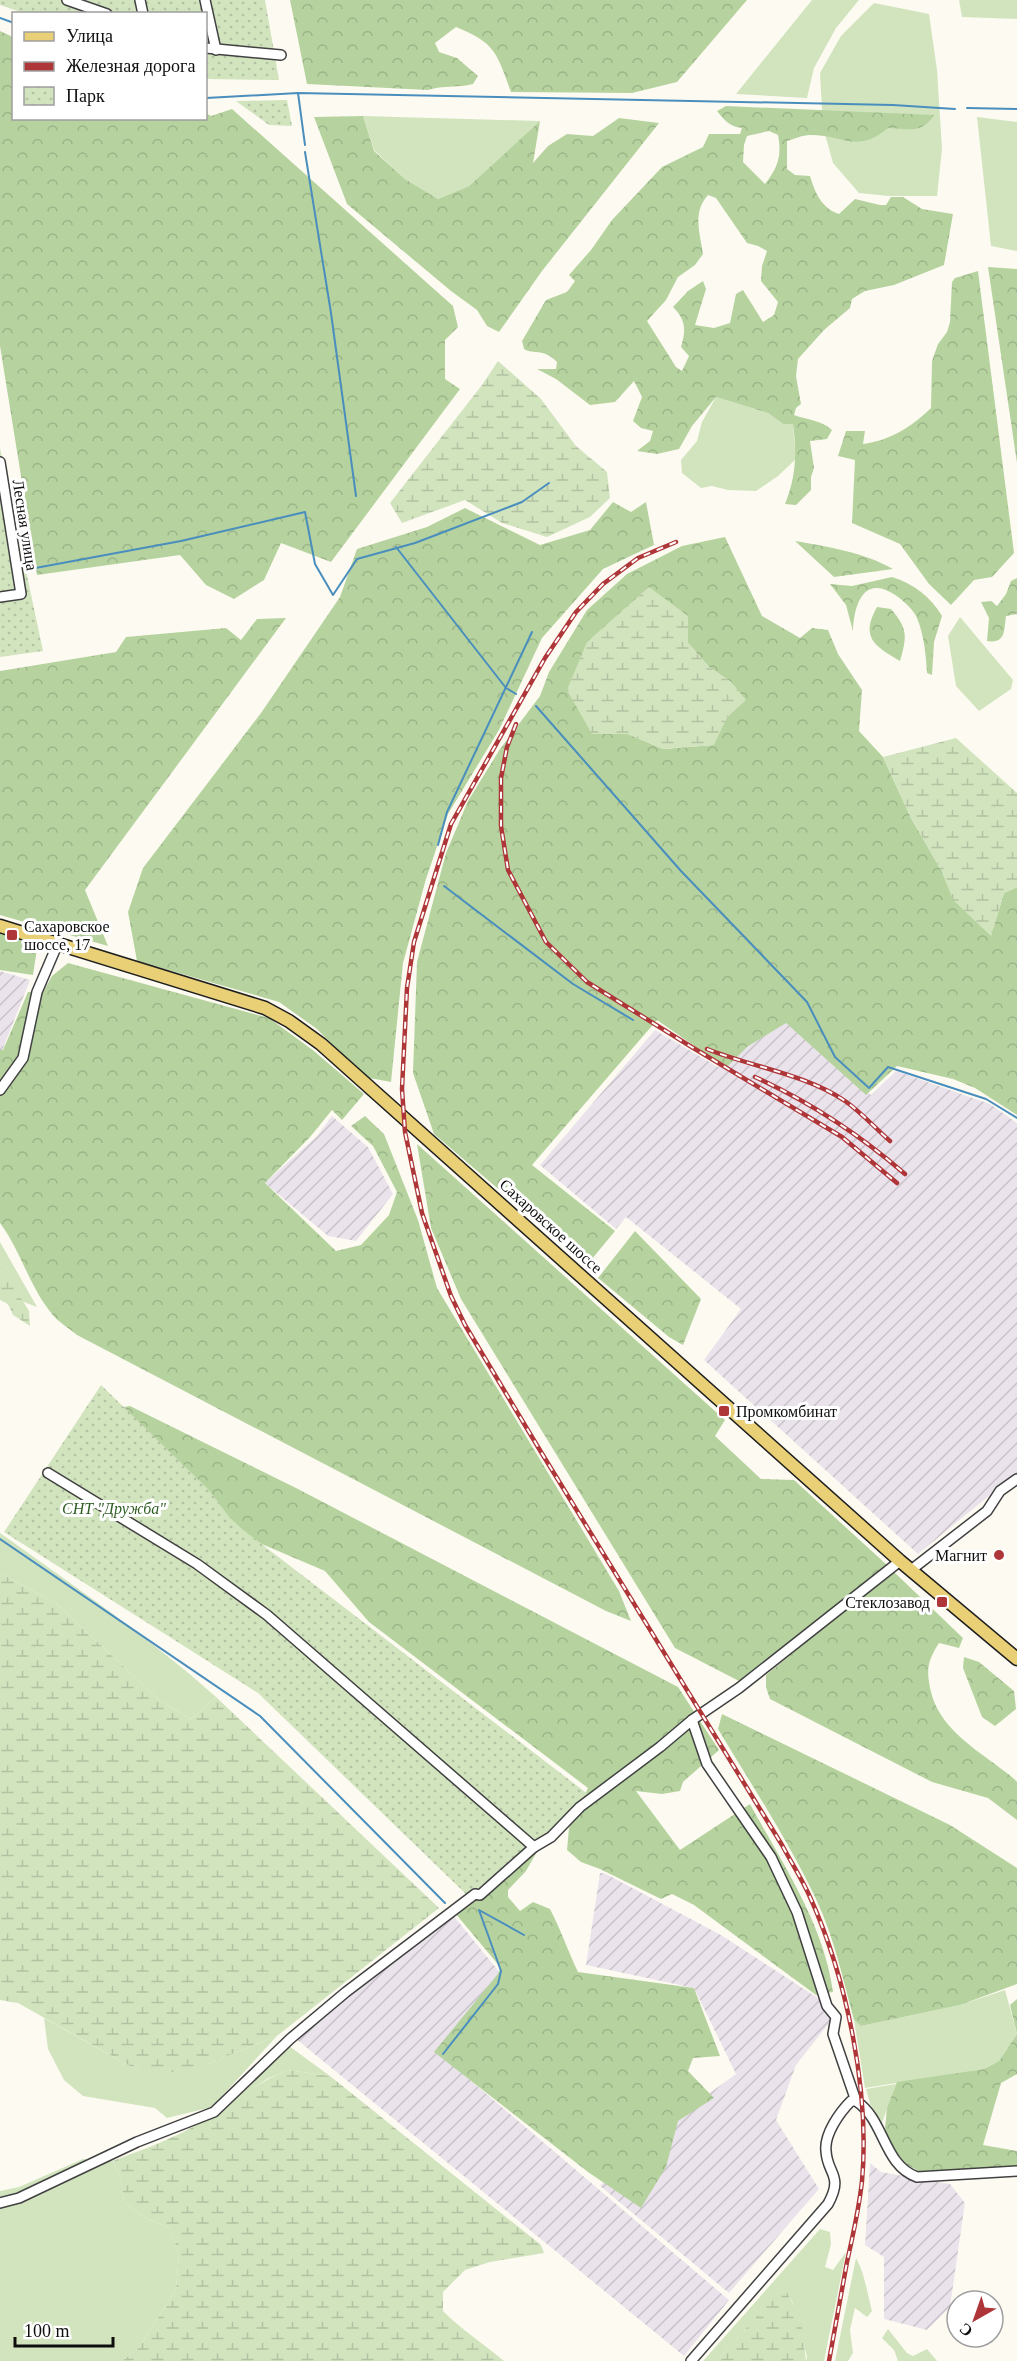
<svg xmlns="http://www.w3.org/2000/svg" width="1017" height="2361" font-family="'Times New Roman',serif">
	<defs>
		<pattern id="industrial-furrows" width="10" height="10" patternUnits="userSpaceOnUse" patternTransform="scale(1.5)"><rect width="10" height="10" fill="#ebe3ec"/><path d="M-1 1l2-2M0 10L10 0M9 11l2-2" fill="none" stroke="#c8c2c9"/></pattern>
		<pattern id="forest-crowns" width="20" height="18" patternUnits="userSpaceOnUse" patternTransform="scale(1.5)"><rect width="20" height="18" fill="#b6d39f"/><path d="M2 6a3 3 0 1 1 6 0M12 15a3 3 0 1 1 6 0" fill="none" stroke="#9bb488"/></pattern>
		<pattern id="wetland-marsh" width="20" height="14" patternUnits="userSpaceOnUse" patternTransform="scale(1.5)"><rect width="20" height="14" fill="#d1e4be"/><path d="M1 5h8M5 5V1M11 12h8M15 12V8" fill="none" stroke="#b2c2a2"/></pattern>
		<pattern id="park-dots" width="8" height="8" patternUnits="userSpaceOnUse" patternTransform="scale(1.5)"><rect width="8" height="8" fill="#d1e4be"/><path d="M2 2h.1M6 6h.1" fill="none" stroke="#b2c2a2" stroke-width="1.8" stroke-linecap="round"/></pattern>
	</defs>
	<rect width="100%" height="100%" fill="#fdfbf1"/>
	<g fill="url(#industrial-furrows)">
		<polygon points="0,971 30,980 0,1056"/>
		<polygon points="785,1022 871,1095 896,1071 990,1104 1017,1123 1017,1473 918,1554 704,1360 741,1309 626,1217 616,1229 540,1165 655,1030 718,1067"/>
		<polygon points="332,1116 368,1147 393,1194 356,1241 328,1236 265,1183 317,1136"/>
		<polygon points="600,1873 604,1873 721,1935 821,2000 833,2018 796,2065 776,2120 819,2189 729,2293 600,2186 645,2140 736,2074 694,1988 586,1965"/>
		<polygon points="452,1914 501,1974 437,2052 729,2300 684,2356 296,2039"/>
		<polygon points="870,2163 881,2172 950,2184 965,2203 950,2307 927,2330 884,2319 884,2257 865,2245"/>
	</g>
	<g fill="#d1e4be">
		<polygon points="812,0 859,0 836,28 814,68 807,98 736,94"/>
		<polygon points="959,0 1017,0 1017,19 962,17"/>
		<polygon points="874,3 929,14 937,70 942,149 937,196 889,196 859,193 833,163 823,127 820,73 841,36"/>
		<polygon points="363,116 540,121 469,186 438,199 405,179 374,150"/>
		<polygon points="977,117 1017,122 1017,251 991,246"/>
		<polygon points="716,397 768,413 783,424 793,424 796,459 778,476 756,491 728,490 712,486 701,488 682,473 681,460 697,441 702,422"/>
		<polygon points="960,617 1013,680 1011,689 979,711 956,686 948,636"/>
		<polygon points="0,1242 37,1307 0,1293"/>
		<path d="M0,1533C73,1585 149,1637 216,1697L191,1719L159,1700L57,1604L0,1573Z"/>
		<polygon points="1005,1990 1017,2034 999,2061 984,2069 865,2088 854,2020 861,2026 960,2005"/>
		<polygon points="44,2018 135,2069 207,2064 277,2036 212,2107 167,2118 155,2108 83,2096 64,2080 48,2049"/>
		<polygon points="289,2046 330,2076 288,2070 267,2079 218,2112"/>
		<polygon points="896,2084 882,2123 870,2104 866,2089"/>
		<polygon points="83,2159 113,2161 121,2180 124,2202 145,2218 170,2228 179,2255 176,2289 138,2349 122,2361 0,2361 0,2191 19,2187"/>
		<polygon points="820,2229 830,2232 831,2244 825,2267 833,2270 846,2252 824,2361 806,2361 807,2357 793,2303 784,2287 717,2361 703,2361"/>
		<path d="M856,2258C865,2274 867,2293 872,2311L867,2317L855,2308L850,2330L853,2353L848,2361H835Z"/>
		<polygon points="888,2329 907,2353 913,2356 927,2349 937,2361 898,2361 894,2350 882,2338"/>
	</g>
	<g fill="url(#forest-crowns)" fill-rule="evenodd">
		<path d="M290,0H747L677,82L632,93L511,92C497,54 496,43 456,27L435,43L439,52L457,58L478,76L473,84C458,88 443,85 428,90L307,84Z"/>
		<polygon points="0,31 13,37 14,118 206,118 206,113 211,116 232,109 453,306 458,327 445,340 445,379 460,389 331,562 281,543 264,580 234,599 206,585 180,555 37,575 0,346"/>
		<path d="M726,106L934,115C922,134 909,129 888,128C857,154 844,135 810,135C803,135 794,139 787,141V169L795,175L810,176C815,192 821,208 839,214L855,199L880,205H886L891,197H903L922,209L953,214L944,265L894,285L865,291L852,299L850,308L824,330L798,359L796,376L801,404L796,408L794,415C807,420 822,420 832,430L827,439L810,441L814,468L811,477V490L796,505L785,504C796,477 797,453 793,424H783L768,413L716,397L692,426L679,449L657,454L637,451L650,441L653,431L641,428L633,421L642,397L634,381L615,402L590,405L556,379L537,369H556L557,362C542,347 537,356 524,349L522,341L546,300L567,292L575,281L569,275L591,250L612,220L662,167L703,147L709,134H740L742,128C730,127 724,120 717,111ZM769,131L778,135C782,156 778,167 765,184L743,162L744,145L747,136ZM708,195L716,198L747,243L758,246L767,251L762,266L761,281L778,302L774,315L763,322L743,290L736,294L730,323L714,328L695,325L706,289L703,281L688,291L673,307C686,320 686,330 681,347L689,356L682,371L676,367L647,321L666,300L678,277L695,265L703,254C700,233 692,213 708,195Z"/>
		<polygon points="363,116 374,151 405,179 438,199 469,186 540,121 533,163 548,146 567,134 593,136 619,118 659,123 542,271 499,332 487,326 477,310 451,291 347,204 314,117"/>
		<polygon points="988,267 1017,269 1017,463"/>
		<path d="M978,271L1014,553L992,577L974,580L951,605L929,584L900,544L852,523L855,460L838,456L846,431H865L863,444C889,441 913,426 931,408L932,361L938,344L947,332L950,322L952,282L955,278Z"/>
		<polygon points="613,502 631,512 646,502 654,545 603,569 542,638 499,730 448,814 426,879 403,963 391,1082 364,1077 317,1029 279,1002 137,961 128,912 143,868 261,713 340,597 357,549 427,527 465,508 540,545 590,530"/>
		<path d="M725,537L762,616L800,638L812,628L828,630L838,654L862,690L859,731L883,757L911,818L941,870L991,935L1004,893L1017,887V1115L975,1088L953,1079L897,1066L866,1095L786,1023L747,1047L726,1068L657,1020L532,1165L615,1231L587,1265L434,1134L413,1073L417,962L446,853L468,801L500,749L540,696L549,672L587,610L627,574L682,546ZM688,643L709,667L731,682L745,700L727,717L713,745L663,749L628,734Z"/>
		<path d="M795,541C829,547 863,552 893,569L834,577Z"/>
		<path d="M892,577C914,584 930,596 942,616L934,642L932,675L927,673C926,655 924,635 917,618C914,611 905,602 898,597C866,573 854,601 853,631L846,605L830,584L852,586Z"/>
		<path d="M1017,578V614L1006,616C1004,630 1006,644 987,641L989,618L981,602L991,601L997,606L1006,594L1011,581Z"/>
		<path d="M877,607L891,609C908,629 907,636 900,661C874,646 860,637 877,607Z"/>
		<polygon points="286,618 85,890 108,946 0,915 0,671 116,652 126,637 226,628 241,640 257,619"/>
		<polygon points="0,932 36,943 37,949 33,975 0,970"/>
		<path d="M68,963L269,1018L314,1051L364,1094L342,1120L332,1110L310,1137L265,1183L336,1251L361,1245L389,1215L397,1192L373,1146L351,1126L365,1116L384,1134L418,1220L437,1288L619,1591L631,1621L606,1611L77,1335C69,1328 58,1322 52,1314C29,1286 21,1251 0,1223V1050H3L28,992H43L52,976Z"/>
		<polygon points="417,1144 725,1420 715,1436 761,1479 794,1480 887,1565 739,1681 675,1648 461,1299 431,1228"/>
		<polygon points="635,1231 701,1299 683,1345 669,1337 598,1278"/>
		<path d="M130,1406L296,1488L678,1687L719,1750L683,1782L680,1791L662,1794L636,1791L680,1850L750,1804C782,1863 824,1924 833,1992L816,1995L694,1905L672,1894L661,1899L600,1869L581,1862L567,1850L569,1828L588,1788L369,1622L325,1571L238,1534L118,1408Z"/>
		<path d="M893,1571L963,1638L959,1648L939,1643C927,1662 926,1670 931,1692C939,1725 969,1745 995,1764C1002,1770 1011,1775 1017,1782V1820L988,1798L932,1782L770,1699L766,1687V1675Z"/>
		<polygon points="964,1657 979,1662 1014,1691 1016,1709 995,1726 982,1717 963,1668"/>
		<path d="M722,1714L950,1825L1017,1868V1984L960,2005L861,2026L854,2020C843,1979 834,1937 816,1899C788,1840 751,1784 718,1729Z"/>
		<path d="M539,1848L526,1871L508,1890V1897L520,1911L533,1902L550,1909C561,1930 568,1951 578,1972L694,1988L720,2056L693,2058L688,2071L714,2098L678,2121L666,2167L641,2208L588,2172L434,2052L497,1975L501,1968L455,1913Z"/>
		<polygon points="1017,1999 1017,2074 1001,2083 983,2145 1017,2151 1017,2168 919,2171 901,2162 890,2146 885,2128 887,2108 897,2082 984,2069 999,2061 1017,2034 1010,2005"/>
	</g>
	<g fill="url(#wetland-marsh)">
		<polygon points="498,361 541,399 576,446 607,472 610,498 590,517 547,537 502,523 465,500 402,523 390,503 482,385"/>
		<polygon points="649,587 688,616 688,643 709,667 731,682 746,700 727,717 714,745 663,749 628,734 592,734 567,690 587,642"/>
		<polygon points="956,738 1017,793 1017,887 1004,893 991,936 953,900 941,870 911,818 883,757"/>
		<polygon points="0,1265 29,1311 30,1326 13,1315 8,1304 0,1300"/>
		<polygon points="0,1573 57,1604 159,1700 191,1719 216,1697 439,1908 277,2036 207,2064 163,2074 135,2069 18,2003 0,2000"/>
		<path d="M288,2070L330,2076L541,2245L544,2253L490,2262L465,2270L443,2292V2311C462,2330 484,2344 504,2361H122L138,2349L176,2289L179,2255L170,2228L145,2218L124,2202L121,2180L113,2161C138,2151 165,2142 189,2129C223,2111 253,2084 288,2070Z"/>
		<polygon points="784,2286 801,2320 806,2361 717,2361"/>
	</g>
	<g fill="url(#park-dots)">
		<polygon points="0,0 265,0 279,80 206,79 206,14 24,13 0,5"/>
		<polygon points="287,100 292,126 269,125 236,101"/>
		<polygon points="0,448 43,651 0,657"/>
		<polygon points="101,1385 209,1490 230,1518 242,1529 593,1798 468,1896 258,1693 4,1532"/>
	</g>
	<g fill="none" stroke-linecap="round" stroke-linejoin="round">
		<g stroke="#4a8ebe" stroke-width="2">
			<polyline points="0,18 14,23"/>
			<polyline points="298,93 305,145"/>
			<polyline points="206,98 298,93 893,105 955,109"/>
			<polyline points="967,108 1017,109"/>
			<polyline points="305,152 331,313 356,496"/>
			<polyline points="396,547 506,688 516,694"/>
			<polyline points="30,569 181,541 305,512 315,564 333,595 357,559 415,543 522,502 549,483"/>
			<polyline points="536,706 681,871 807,1002 835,1057 869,1088 888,1067 986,1099 1017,1118"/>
			<polyline points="438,845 447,812 532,632"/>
			<polyline points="444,886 573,984 633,1020"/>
			<polyline points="0,1539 260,1716 445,1903"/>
			<polyline points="443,2054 498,1984 501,1971 479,1910 524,1935"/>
		</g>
		<g stroke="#414141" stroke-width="12">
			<g id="minor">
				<polyline points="67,0 107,14"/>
				<polyline points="140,0 143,14"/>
				<polyline points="205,0 216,50"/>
				<polyline points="206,48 281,55"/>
				<polyline points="0,462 21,594 0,597"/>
				<polyline points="0,1090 23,1058 37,992 58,943"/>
				<polyline points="48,1473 197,1564 267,1615 534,1847"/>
				<polyline points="911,1570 987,1511 1000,1491 1017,1479"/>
				<polyline points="692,1720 739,1688 900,1561"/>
				<polyline points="0,2203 19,2198 137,2142 214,2112 290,2039 346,1992 475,1894 480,1895 534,1847 551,1837 580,1807 660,1747 692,1720 707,1764 771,1857 797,1912 827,2006 836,2017 833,2034 856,2101"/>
				<path d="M691,2361L828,2204C844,2175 827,2174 826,2151C824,2134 840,2112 851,2101H856C885,2120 883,2165 917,2177L1017,2171"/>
			</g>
		</g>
		<g stroke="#1f1f1f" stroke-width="15">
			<polyline id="major" points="0,926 265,1008 289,1021 321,1044 900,1561 1017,1659"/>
		</g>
		<use href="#minor" stroke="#fff" stroke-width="9"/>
		<use href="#major" stroke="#e9cf75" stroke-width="12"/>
		<g stroke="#ae3639" stroke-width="4.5">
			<g id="rail">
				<path d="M676,542L638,558L603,584L576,612L545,658L451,824L414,942L407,988L402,1089L405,1132L422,1213L451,1296L465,1325L541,1452L782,1845C791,1862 802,1879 810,1897C847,1979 870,2092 862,2181C859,2209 853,2235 847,2262C841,2295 835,2328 829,2361"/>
				<polyline points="516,724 507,747 501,778 501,826 508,870 546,942 587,982 690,1046 842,1137 897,1183"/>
				<path d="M707,1049C752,1067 805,1074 845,1101C861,1112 875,1128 890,1141"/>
				<path d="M755,1077C810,1102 860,1135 905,1174"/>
			</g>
		</g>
		<use href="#rail" stroke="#fff" stroke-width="2" stroke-dasharray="7" stroke-linecap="butt"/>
	</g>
	<g fill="#ae3639" stroke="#fff" stroke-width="2">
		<rect x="6" y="929" width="12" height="12" rx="3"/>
		<rect x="718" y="1405" width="12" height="12" rx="3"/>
		<circle cx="999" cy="1555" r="6"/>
		<rect x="936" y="1596" width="12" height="12" rx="3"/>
	</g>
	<g text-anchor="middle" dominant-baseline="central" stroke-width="6" stroke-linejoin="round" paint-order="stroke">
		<g font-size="16" fill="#0e0e0e" stroke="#fff">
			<text transform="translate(25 525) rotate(81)">Лесная улица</text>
			<text transform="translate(551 1226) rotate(42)">Сахаровское шоссе</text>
		</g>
		<g font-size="16" fill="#0e0e0e" stroke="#fff" text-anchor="start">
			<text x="24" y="926">Сахаровское<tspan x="24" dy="18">шоссе, 17</tspan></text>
			<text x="736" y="1411">Промкомбинат</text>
			<text x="987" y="1555" text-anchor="end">Магнит</text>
			<text x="930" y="1602" text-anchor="end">Стеклозавод</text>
		</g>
		<g font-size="16" font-style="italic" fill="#305f25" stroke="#fff">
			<text x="114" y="1508">СНТ "Дружба"</text>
		</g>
	</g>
	<rect x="12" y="12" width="195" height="108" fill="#ffffff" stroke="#9f9f9f" stroke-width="1.5"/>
	<rect x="24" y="32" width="30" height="9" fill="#e9cf75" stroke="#9f9f9f" stroke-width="1.5"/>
	<text x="66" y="42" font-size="18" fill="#0e0e0e">Улица</text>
	<rect x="24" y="62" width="30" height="9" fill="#ae3639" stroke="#9f9f9f" stroke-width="1.5"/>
	<text x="66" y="72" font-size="18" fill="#0e0e0e">Железная дорога</text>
	<rect x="24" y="87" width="30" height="18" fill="url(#park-dots)" stroke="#9f9f9f" stroke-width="1.5"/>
	<text x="66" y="102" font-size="18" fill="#0e0e0e">Парк</text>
	<g transform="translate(975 2319) rotate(220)"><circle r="28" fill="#ffffff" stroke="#9f9f9f" stroke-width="1.5"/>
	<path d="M0-4.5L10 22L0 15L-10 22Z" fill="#ae3639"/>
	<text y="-9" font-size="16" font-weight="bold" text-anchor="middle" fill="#0e0e0e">С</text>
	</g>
	<path d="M15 2337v9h98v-9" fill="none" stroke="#0e0e0e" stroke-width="3"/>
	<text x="24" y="2337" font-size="18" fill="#0e0e0e" stroke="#ffffff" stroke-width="4.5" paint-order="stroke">100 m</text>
</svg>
